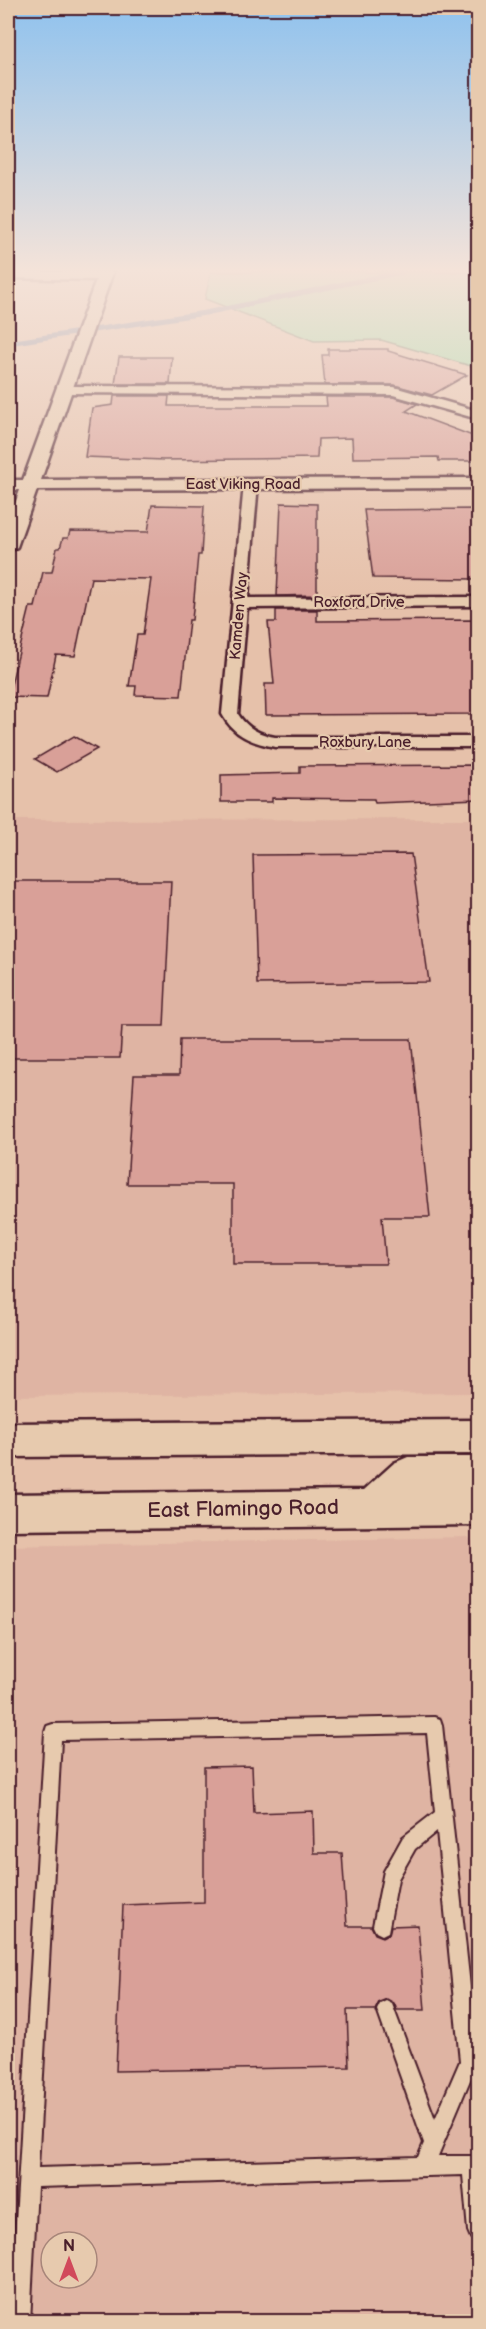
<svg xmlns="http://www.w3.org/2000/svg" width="486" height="2329" font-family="'Balsamiq Sans',sans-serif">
	<rect width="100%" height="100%" fill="#e6c1aa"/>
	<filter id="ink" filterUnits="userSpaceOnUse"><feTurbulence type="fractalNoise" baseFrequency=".0167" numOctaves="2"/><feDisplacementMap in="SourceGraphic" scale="12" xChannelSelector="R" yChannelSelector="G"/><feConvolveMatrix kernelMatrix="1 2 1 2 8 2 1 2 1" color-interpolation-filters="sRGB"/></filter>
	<g filter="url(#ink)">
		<g fill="#dfb4a3" fill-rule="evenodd">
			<polygon points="478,819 478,1393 8,1396 8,820"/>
			<path d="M468,1537L478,1547V2321H8V1546ZM51,2242H87V2278H51Z"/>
		</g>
		<polygon fill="#9bdda7" stroke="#727e69" stroke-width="1.5" points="211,272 478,272 478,368 381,340 314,341 205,299"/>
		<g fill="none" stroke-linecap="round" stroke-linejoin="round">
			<polyline stroke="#848da5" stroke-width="5" points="8,343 205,313 402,272"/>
		</g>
		<g fill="#d9a098" stroke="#4a1f2b" stroke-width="1.5">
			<polygon points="328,349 388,349 388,351 467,375 432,395 394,385 325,385 322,355 328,355"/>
			<polygon points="119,357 172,357 170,384 115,384"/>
			<polygon points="114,396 169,396 168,406 327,406 326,397 393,397 417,404 406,411 478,438 478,461 439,461 438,457 353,458 352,438 318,439 317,458 164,460 85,457 92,408 113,405"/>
			<polygon points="281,503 317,504 317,595 277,596"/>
			<polygon points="152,505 204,506 201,555 198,555 192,620 189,620 181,696 135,695 136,686 129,686 137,635 143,635 151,579 91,578 75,656 56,655 47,698 8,697 30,607 35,607 43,572 52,572 57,548 60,548 63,538 68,538 70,531 148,532"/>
			<polygon points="478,509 478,579 373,578 364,510"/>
			<polygon points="276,610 317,610 317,621 478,620 478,714 266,715 265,684 274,684 268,622 276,622"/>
			<polygon points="74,736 97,749 57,772 35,759"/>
			<polygon points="478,765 478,799 375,803 374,799 272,798 272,802 221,802 221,775 300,773 300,766"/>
			<polygon points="411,854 429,982 257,984 253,855"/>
			<polygon points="8,881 171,881 164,1026 122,1026 120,1058 8,1058"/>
			<polygon points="180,1039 411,1039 430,1217 382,1217 386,1264 233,1264 233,1184 127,1184 134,1075 179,1075"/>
			<polygon points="252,1766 254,1813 313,1811 314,1853 342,1853 347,1926 371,1926 375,1934 383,1937 389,1934 391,1926 418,1925 425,2010 397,2010 394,2003 387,1999 379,2002 375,2010 347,2010 349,2067 116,2071 123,1905 204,1902 204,1767"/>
		</g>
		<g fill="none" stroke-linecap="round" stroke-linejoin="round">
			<g stroke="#4a1f2b" stroke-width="4">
				<path id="service" d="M434,1717L440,1719L442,1725L478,2061L438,2156H478V2241L471,2238L468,2231L463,2175L37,2187L30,2322H10L45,1732L47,1726L53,1724ZM427,1733L435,1812L403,1837L384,1871L373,1926L376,1932L382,1935L388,1932L398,1879L415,1849L437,1831L460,2061L435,2119L392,2004L386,2001L380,2004L377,2010L424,2143L418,2157L38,2168L61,1740Z"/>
			</g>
			<g stroke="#4a1f2b" stroke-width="5">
				<g id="minor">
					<polygon points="64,386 394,387 478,411 478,419 393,395 60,393 58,390"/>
					<path d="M251,480L258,484L248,598L478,597V606L247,608L238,714C247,728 259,734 275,737H478V747H275C251,742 234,736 222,714L244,484Z"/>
				</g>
			</g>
			<g stroke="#4a1f2b" stroke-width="5">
				<polygon id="tertiary" points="8,272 113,272 41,480 478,478 478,488 37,490 17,547 8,552 8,523 20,490 8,490 8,480 23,480 96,280 8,278"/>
			</g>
			<g stroke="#4a1f2b" stroke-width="5">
				<g id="primary">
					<polygon points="478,1420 478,1454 8,1457 8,1423"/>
					<polygon points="408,1457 478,1457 478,1525 8,1530 8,1494 364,1490 394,1463"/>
				</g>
			</g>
			<use href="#service" fill="#e7caae" fill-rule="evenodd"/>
			<use href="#minor" fill="#e7caae" fill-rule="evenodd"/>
			<use href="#tertiary" fill="#e7caae" fill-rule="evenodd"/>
			<use href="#primary" fill="#e7caae" fill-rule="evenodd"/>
		</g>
	</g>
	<linearGradient id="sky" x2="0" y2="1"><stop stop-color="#8fc2ee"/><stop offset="0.45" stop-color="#f4e3d9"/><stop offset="1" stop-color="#f4e3d9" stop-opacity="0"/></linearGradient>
	<rect width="486" height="599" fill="url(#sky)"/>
	<g text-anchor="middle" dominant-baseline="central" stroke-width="4.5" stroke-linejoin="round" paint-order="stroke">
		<g font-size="15" fill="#4a1f2b" stroke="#e7caae">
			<text x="243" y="484">East Viking Road</text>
			<text x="359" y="602">Roxford Drive</text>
			<text transform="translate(239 616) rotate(-85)">Kamden Way</text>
			<text x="365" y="742">Roxbury Lane</text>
		</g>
		<g font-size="21" fill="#4a1f2b" stroke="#e7caae">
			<text transform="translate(243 1509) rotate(-1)">East Flamingo Road</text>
		</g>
	</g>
	<rect width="486" height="2329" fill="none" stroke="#e7caae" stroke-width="30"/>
	<rect x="15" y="15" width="456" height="2299" fill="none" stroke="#4a1f2b" stroke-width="2" filter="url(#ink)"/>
	<g transform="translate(69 2260)"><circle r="28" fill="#e7caae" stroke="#a8867a" stroke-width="1.5"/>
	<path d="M0-4.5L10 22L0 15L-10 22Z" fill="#d1495b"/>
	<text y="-9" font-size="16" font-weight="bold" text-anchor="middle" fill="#4a1f2b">N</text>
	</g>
</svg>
